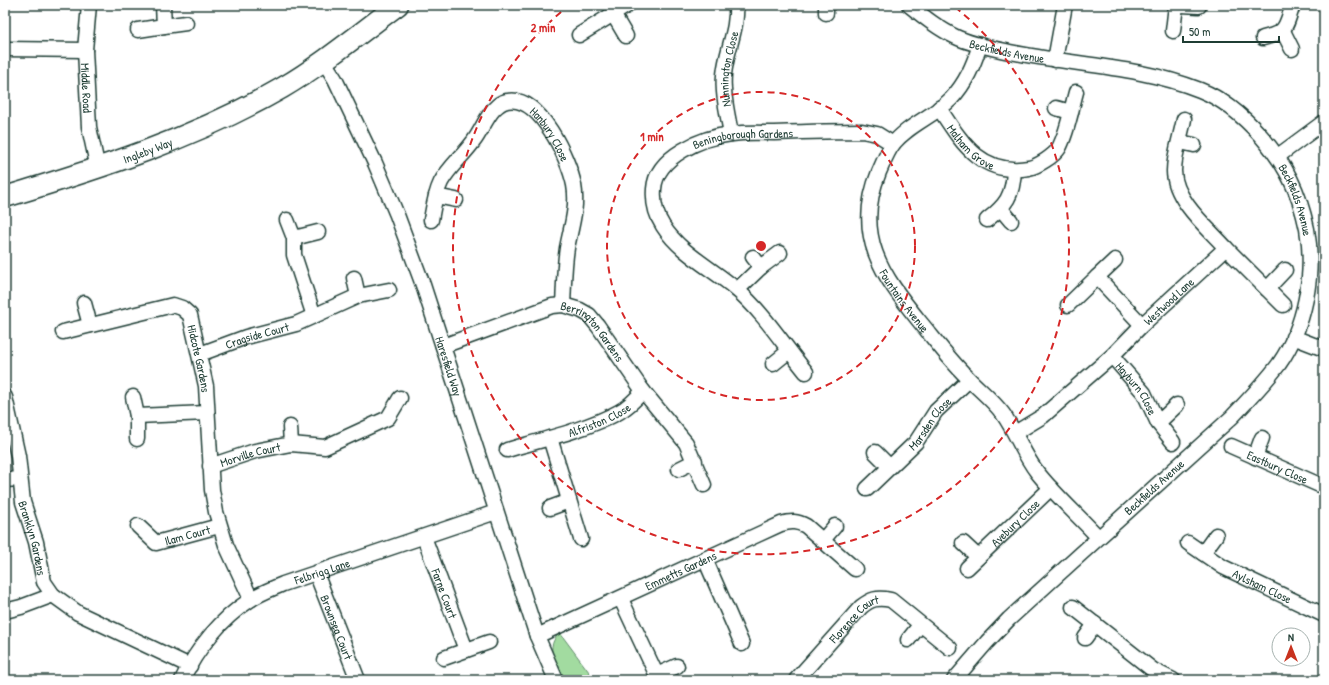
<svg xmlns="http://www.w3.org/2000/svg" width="1329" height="685" font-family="'Patrick Hand',sans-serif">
	<rect width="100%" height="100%" fill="#fff"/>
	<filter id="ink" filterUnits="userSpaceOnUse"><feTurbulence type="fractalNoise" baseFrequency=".025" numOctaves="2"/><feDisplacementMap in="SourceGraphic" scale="8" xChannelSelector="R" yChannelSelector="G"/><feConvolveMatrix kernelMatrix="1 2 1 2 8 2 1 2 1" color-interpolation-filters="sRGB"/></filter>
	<g filter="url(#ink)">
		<path fill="#a2dba0" stroke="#608c6a" d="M560,633L595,680H564C555,665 544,646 560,633Z"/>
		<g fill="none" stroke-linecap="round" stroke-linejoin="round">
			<g stroke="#1f3d34" stroke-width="17">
				<g id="street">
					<path id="s1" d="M89,5L85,50L89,127L98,169"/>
					<polyline points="163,5 164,26 186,23"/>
					<polyline points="826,5 826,13"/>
					<path id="s2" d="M909,5C924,17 939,29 956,37C973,45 992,48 1010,52C1073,65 1140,66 1200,90C1223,99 1245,118 1261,136C1286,165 1299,191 1307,229C1315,274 1305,327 1279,364C1265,383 1248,400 1232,417L1009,619L987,642L954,680"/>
					<polyline points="1182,5 1199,6"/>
					<polyline points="613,14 626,36"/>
					<polyline points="138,30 164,26"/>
					<polyline points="1173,31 1176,5"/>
					<polyline points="1283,31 1292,49"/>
					<polyline points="579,35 628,5"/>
					<path d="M1263,38C1288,32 1285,27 1293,5"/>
					<path id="s3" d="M980,45C973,66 966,83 951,99C934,116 908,125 893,144C887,152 883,163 879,172C853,235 882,275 920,322C935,340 949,359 966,376C978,389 992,399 1003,414C1016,432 1023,454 1037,472C1055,495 1078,515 1098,537"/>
					<polyline points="5,49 85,50"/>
					<path id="s4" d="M323,60L335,79L375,163L397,215L423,285L537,636L556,680"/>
					<polyline points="1055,60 1065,5"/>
					<path id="s5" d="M939,108C962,143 981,176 1029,168C1038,166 1054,156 1059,148C1068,131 1071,110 1076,92"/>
					<polyline points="1056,108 1071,112"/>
					<path id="s6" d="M731,134C728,115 722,94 724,75C726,51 738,29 736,5"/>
					<polyline points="1180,142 1194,145"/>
					<polyline points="1278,156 1324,122"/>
					<polyline points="436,196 456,200"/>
					<polyline points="1001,209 1011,221"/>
					<polyline points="287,220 294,238 294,255 314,316"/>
					<path id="s7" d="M431,220C433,208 435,194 441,182C449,167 463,156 473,142C481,132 485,119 494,109C498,105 501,102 507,101C540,94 569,160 574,185C578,207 571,227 567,248C564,267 564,286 563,305"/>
					<path d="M987,220C1006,205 1013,196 1014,170"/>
					<polyline points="294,238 318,232"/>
					<polyline points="1226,248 1283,305"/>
					<polyline points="753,257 761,267"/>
					<polyline points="1097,277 1115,260"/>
					<polyline points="354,278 358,296"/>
					<polyline points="1267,289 1285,270"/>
					<polyline points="737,290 761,267 780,253"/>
					<polyline points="84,303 90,325"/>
					<polyline points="1068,305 1097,277 1142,325"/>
					<path id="s8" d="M63,332L173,305L182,308L190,315L206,386L212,490L216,512L226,545L251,599"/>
					<polyline points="1293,337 1324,349"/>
					<path id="s9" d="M443,346L552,306L563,305L580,310L589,315L598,326L643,391L686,443L704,485"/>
					<path id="s10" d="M200,354L246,337L296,324L358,296L389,290"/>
					<path id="s11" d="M1112,356L1144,393L1158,423L1173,442"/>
					<polyline points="773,364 789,351"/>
					<path id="s12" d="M806,372C783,344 764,313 736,289C713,269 680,253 663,226C656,215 653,202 654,189C656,156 703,137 732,134C746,132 760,133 774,133C803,132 833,131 862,131L877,134L893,144"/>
					<path id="s13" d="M5,397L18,456L23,502L36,542L44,582L53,595L78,613L190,666"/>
					<polyline points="133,397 137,416 137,439"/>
					<polyline points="137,416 207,413"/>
					<polyline points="1158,423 1177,405"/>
					<polyline points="290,427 291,444"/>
					<path id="s14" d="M1015,433L1043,416L1112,356L1142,325L1226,248C1208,228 1174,200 1174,171C1174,154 1181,136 1184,119"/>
					<polyline points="550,438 581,539"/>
					<path id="s15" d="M1231,446L1324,487"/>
					<path id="s16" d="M507,450C542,440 588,429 619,412C628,407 636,399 643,391"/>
					<polyline points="875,452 889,466"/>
					<polyline points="1255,457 1262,438"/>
					<path id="s17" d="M210,466L255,451L291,444L325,447L388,418L400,398"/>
					<polyline points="679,469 695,461"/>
					<polyline points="5,480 20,479"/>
					<path id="s18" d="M867,489L916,442L936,411L969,380"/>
					<polyline points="550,508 569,501"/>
					<path id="s19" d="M138,526L156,543L219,526"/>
					<path id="s20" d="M424,537L466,650"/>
					<polyline points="823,540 835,526"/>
					<polyline points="963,543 978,557"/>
					<path id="s21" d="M1188,543L1223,567L1324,615"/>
					<polyline points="1203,553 1216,535"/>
					<polyline points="705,559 742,644"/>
					<path id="s22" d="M967,568L1051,488"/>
					<path id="s23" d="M316,573L358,680"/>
					<polyline points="621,599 659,680"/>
					<polyline points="1073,607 1153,670 1173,680"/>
					<polyline points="5,611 21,607 53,595"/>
					<path id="s24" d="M537,636L781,524C791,521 797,521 806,526L855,569"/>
					<polyline points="1085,638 1095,624"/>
					<polyline points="908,640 920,625"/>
					<polyline points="444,658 489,642"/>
					<polyline points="657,675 677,666"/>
					<path id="s25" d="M182,680C197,648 221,619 250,600C260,593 272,589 283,584L496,512"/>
					<path id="s26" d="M796,680L861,607C871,599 877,597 891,600L950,648"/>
				</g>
			</g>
			<g stroke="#1f3d34" stroke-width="23">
				<g id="secondary">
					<path id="s27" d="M5,197C101,168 195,138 282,88C323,64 360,33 398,5"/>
				</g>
			</g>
			<use href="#street" stroke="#fff" stroke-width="14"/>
			<use href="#secondary" stroke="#fff" stroke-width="20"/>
		</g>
	</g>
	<g fill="none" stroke="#d62828" stroke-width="2" stroke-dasharray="7 5">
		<circle cx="761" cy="246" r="154"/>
		<path d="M955 7A308 308 0 1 1 567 7"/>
	</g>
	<g text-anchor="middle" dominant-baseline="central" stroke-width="3" stroke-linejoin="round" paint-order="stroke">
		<g font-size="12" fill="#1f3d34" stroke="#fff">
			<text stroke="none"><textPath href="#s2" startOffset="110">Beckfields Avenue</textPath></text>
			<text stroke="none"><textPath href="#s6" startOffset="66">Nunnington Close</textPath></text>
			<text stroke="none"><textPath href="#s1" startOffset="83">Middle Road</textPath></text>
			<text stroke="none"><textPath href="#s7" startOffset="204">Hanbury Close</textPath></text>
			<text stroke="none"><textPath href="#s12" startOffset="357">Beningborough Gardens</textPath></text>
			<text stroke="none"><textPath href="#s5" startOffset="51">Malham Grove</textPath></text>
			<text stroke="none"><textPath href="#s27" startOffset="150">Ingleby Way</textPath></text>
			<text stroke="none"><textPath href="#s2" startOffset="458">Beckfields Avenue</textPath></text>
			<text stroke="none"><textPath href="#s3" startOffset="306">Fountains Avenue</textPath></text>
			<text stroke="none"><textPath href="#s14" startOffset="203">Westwood Lane</textPath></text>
			<text stroke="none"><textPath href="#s9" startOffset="168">Berrington Gardens</textPath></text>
			<text stroke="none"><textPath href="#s10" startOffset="60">Cragside Court</textPath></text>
			<text stroke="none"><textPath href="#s8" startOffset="178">Hidcote Gardens</textPath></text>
			<text stroke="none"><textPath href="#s4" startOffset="332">Haresfield Way</textPath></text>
			<text stroke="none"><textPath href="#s11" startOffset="41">Hayburn Close</textPath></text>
			<text stroke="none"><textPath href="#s16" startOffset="97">Alfriston Close</textPath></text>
			<text stroke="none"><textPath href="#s18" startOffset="91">Marsden Close</textPath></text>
			<text stroke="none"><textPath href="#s17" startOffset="42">Morville Court</textPath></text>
			<text stroke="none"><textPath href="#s15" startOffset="51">Eastbury Close</textPath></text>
			<text transform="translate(1154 487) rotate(-42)">Beckfields Avenue</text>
			<text stroke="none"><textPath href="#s22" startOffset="66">Avebury Close</textPath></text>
			<text stroke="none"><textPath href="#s19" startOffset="57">Ilam Court</textPath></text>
			<text stroke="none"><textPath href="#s13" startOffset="144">Branklyn Gardens</textPath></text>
			<text stroke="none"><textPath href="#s24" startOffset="158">Emmetts Gardens</textPath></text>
			<text stroke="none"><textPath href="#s25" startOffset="184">Felbrigg Lane</textPath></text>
			<text stroke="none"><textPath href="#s21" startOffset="86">Aylsham Close</textPath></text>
			<text stroke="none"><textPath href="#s20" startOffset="60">Farne Court</textPath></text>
			<text stroke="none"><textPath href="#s26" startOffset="85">Florence Court</textPath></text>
			<text stroke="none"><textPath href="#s23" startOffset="58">Brownsea Court</textPath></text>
		</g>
	</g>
	<circle cx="761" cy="246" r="6" fill="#d62828" stroke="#fff" stroke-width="2"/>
	<g font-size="12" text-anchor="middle" font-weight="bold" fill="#d62828" stroke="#fff" stroke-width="3" stroke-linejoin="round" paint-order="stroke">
		<text x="543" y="32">2 min</text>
		<text x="652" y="141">1 min</text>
	</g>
	<rect width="1329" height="685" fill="none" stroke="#fff" stroke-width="20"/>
	<rect x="10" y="10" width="1309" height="665" fill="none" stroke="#1f3d34" stroke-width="1.5" filter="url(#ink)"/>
	<g transform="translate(1291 647)"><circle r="19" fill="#ffffff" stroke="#a5b1ae"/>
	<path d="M0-3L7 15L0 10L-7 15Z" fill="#c8321e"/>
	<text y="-6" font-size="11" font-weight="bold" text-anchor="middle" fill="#1f3d34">N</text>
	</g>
	<path d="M1183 36v6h96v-6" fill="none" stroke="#1f3d34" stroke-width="2"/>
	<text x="1189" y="36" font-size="12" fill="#1f3d34" stroke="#ffffff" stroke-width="3" paint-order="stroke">50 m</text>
</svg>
